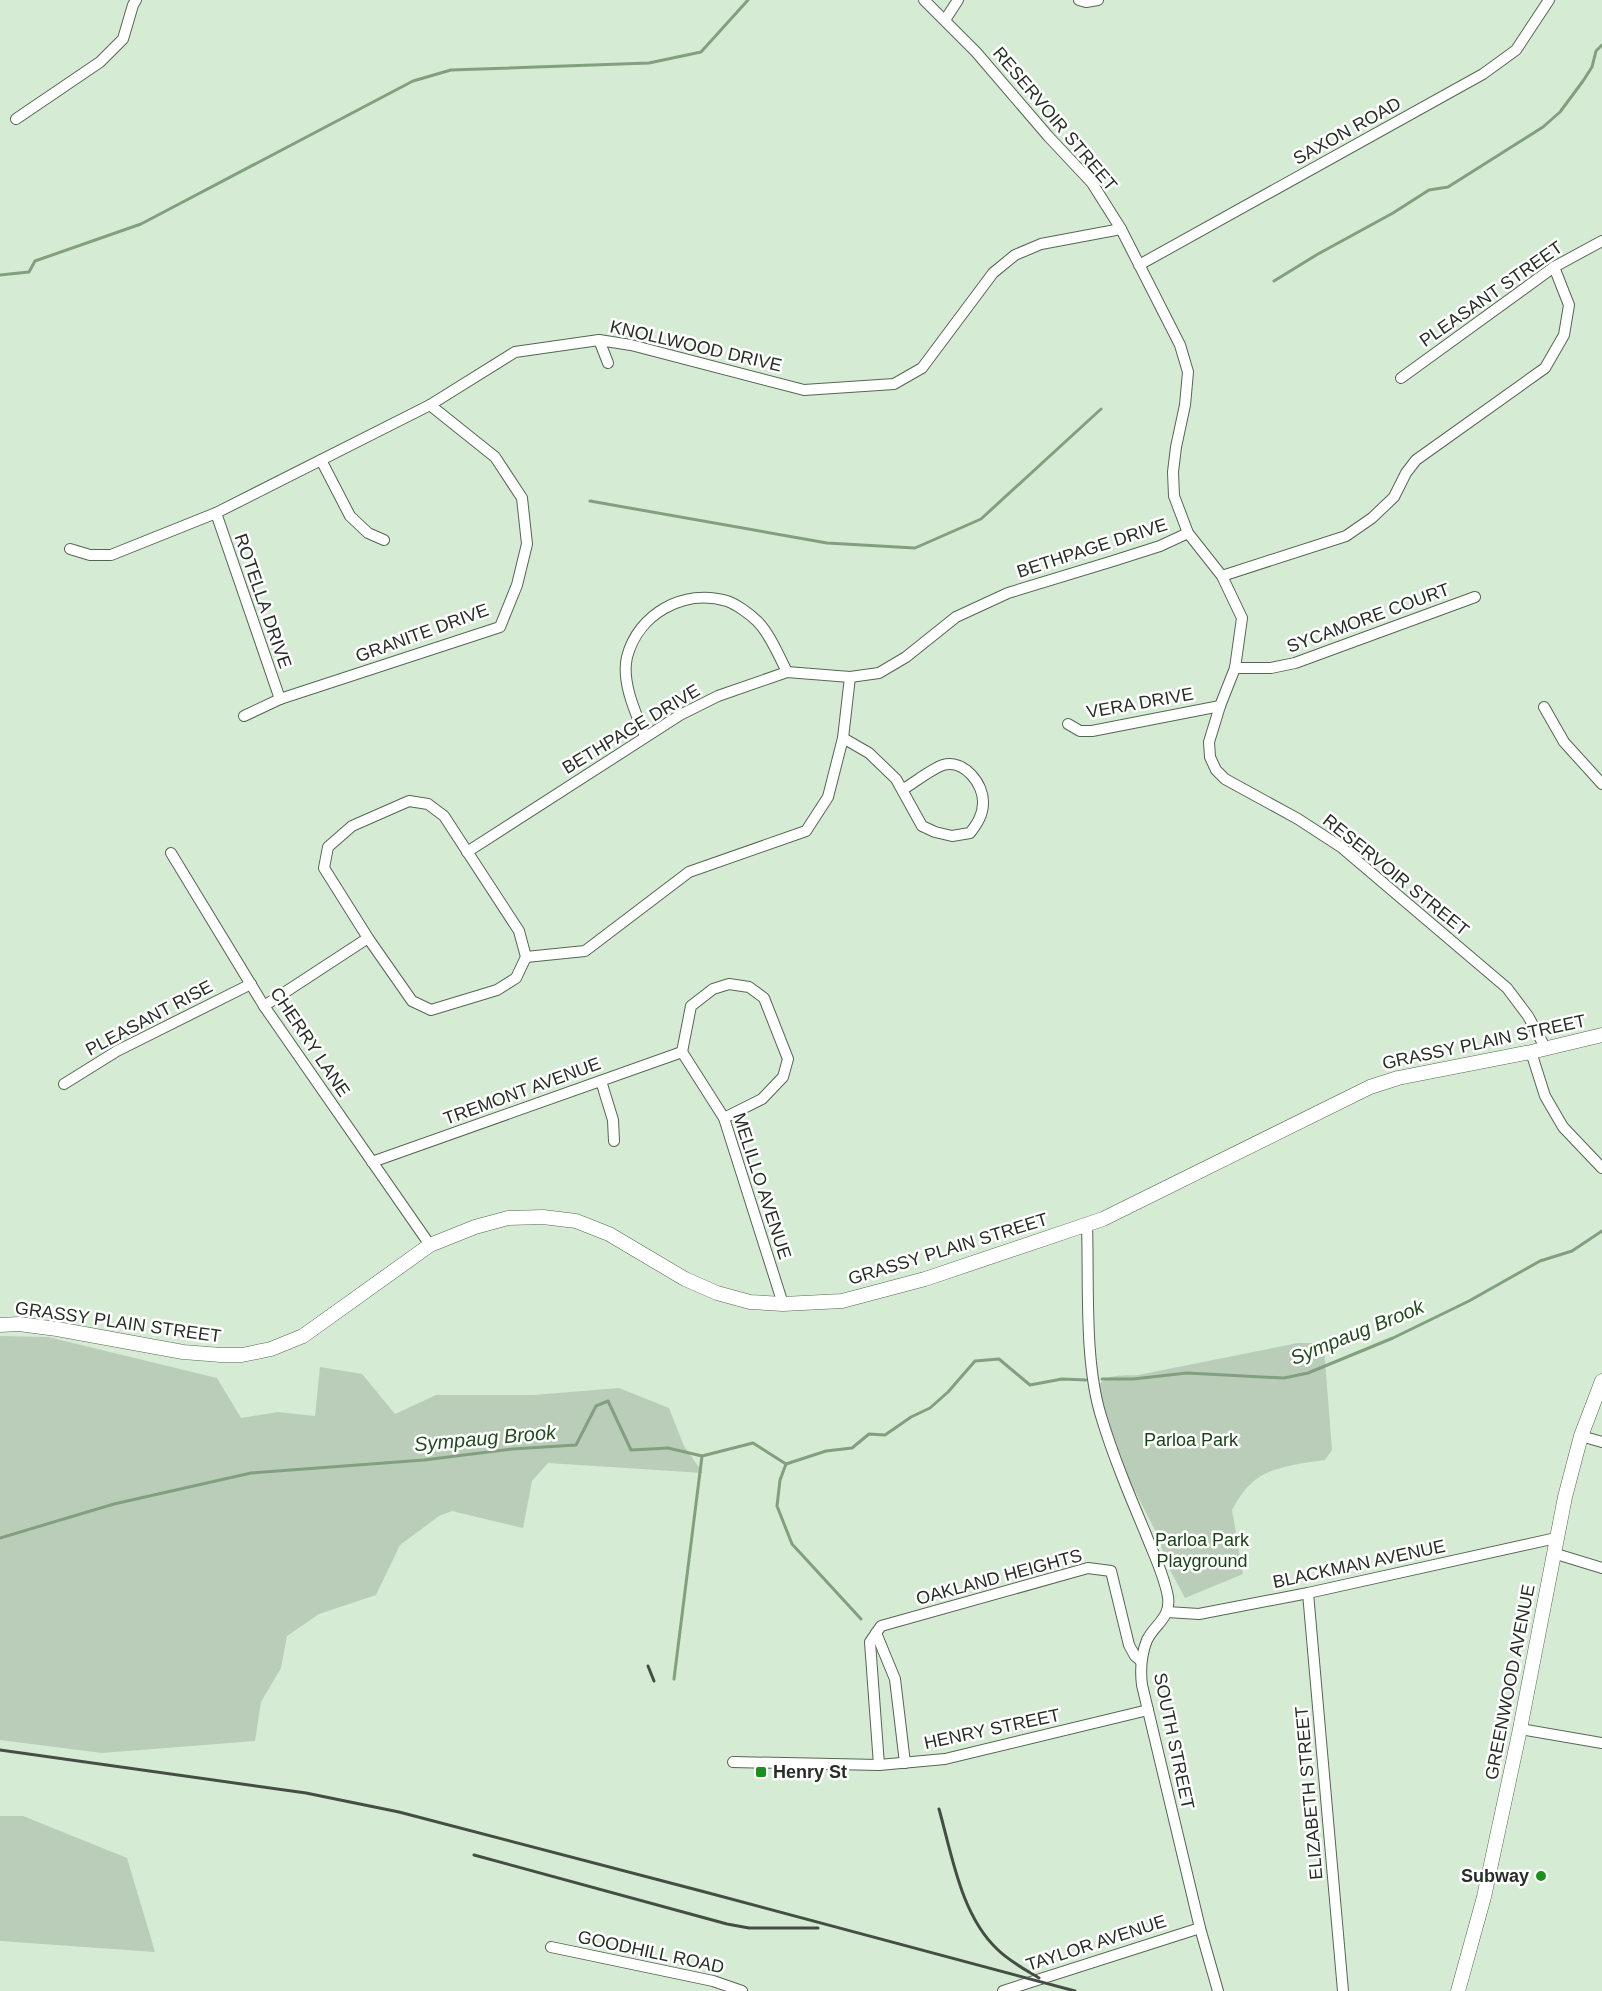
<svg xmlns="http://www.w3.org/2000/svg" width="1602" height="1991" font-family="Arial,sans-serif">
	<rect width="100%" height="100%" fill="#d6ebd4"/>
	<g fill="#bacdb8">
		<polygon points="0,1336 48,1337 217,1378 241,1418 278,1412 315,1416 320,1367 362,1374 395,1414 436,1395 534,1395 619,1388 669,1408 684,1446 703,1473 548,1463 532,1481 523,1528 452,1511 439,1516 400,1545 376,1595 319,1614 287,1636 281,1668 261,1702 255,1741 102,1753 0,1740"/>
		<path d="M1298,1343H1317L1324,1348L1332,1450L1325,1460C1304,1463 1273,1466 1255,1480C1245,1488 1238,1499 1232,1510L1243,1574L1185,1598L1170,1570L1154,1528L1123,1468L1103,1409L1099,1385C1107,1373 1125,1376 1138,1375Z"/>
		<polygon points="0,1816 23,1816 127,1858 155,1952 0,1941"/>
	</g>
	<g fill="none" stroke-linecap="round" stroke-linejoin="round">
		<g stroke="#82a07f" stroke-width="3">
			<polyline points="0,275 29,272 35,261 141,224 413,81 451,70 649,63 701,52 748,0"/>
			<polyline points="1274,281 1318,254 1393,213 1429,190 1448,187 1543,127 1560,112 1583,81 1592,67 1596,51 1602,45"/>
			<polyline points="590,501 827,543 915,548 981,519 1101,409"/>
			<polyline points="1102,1379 1133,1379 1187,1373 1284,1378 1308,1373 1393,1338 1469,1301 1540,1261 1572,1251 1602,1231"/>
			<polyline points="786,1464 780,1480 777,1506 792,1544 861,1619"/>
			<polyline points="0,1538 114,1504 251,1473 424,1460 512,1449 576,1445 596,1406 608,1401 631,1450 668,1448 702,1456 753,1443 786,1464 826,1451 852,1448 869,1434 885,1435 911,1417 930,1408 948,1392 975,1361 999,1359 1030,1385 1062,1379 1086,1380"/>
			<polyline points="674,1679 702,1456"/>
		</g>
		<g stroke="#556753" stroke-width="12">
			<g id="minor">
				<polyline points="924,0 976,52 1048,136 1092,183 1121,229 1180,345 1188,372 1185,405 1176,447 1173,472 1174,496 1188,533 1222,576 1242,618 1235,668 1220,706 1209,742 1210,757 1216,770 1225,779 1298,819 1341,847 1507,988 1528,1016 1546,1049"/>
				<polyline points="1079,0 1086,2 1098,0"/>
				<polyline points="945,20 958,0"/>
				<polyline points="16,119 100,62 123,39 133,5 136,0"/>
				<polyline points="1139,265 1483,74 1516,50 1549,0"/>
				<polyline points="599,340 608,363"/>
				<polyline points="1401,378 1554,267 1602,241"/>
				<polyline points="321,460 350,516 368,533 384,540"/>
				<polyline points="216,513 280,699"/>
				<polyline points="70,549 90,555 111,555 216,513 430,405 515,352 599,340 631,345 804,390 894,384 922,368 993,273 1015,255 1041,244 1121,229"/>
				<polyline points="1222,576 1346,536 1372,518 1394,497 1406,473 1416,460 1545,368 1564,335 1569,305 1554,267"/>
				<polyline points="1235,668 1271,668 1295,663 1475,597"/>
				<polyline points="1544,707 1564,742 1602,784"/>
				<polyline points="244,716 280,699 500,627 517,585 527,544 522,498 495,457 430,405"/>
				<polyline points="1068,724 1080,731 1092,731 1220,706"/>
				<path d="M645,736C636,714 621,682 627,657C638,614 684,588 727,601C736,604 750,614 757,621C769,632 780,658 787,672"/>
				<path d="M843,738L869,753L896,779L922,826L935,832L952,836L970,833C977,824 983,815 983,803C984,784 964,759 943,765C931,769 914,783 902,790"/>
				<polygon points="409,801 428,804 444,816 519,931 526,957 516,978 497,990 431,1010 412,1001 368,938 324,868 328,847 352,826"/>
				<polyline points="467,852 680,715 718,696 787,672 850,677 879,673 906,657 956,617 1008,593 1113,561 1160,546 1188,533"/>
				<polyline points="171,853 264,1006 430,1245"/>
				<polyline points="526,957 585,951 689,872 806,831 828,797 843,738 850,677"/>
				<polyline points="264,1006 368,938"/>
				<polyline points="682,1052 691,1006 713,989 729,984 749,987 764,998 788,1059 783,1077 762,1099 724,1118"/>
				<polyline points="682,1052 724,1118 783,1304"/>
				<polyline points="1531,1052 1545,1096 1563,1127 1602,1168"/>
				<polyline points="601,1081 613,1120 614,1141"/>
				<polyline points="64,1084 117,1051 251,984"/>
				<polyline points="372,1162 682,1052"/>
				<path d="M1087,1225C1089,1283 1084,1361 1101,1416C1113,1456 1129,1494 1145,1532C1153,1553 1164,1574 1168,1597C1171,1618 1155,1624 1147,1640C1141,1655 1140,1669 1142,1685L1200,1928L1218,1991"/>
				<polyline points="1581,1436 1602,1442"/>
				<polyline points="1553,1553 1602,1568"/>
				<polyline points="1308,1593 1343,1991"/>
				<polyline points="1167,1612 1199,1614 1308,1593 1556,1538"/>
				<polyline points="876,1633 895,1679 905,1763"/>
				<polyline points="1520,1729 1602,1743"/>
				<polyline points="733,1762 879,1765 945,1759 1148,1710"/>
				<polyline points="879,1765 870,1642 881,1626 1088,1568 1111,1571 1129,1645 1135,1656 1141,1661"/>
				<polyline points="551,1947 713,1981 742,1991"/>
				<polyline points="1003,1991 1200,1928"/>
			</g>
		</g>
		<g stroke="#556753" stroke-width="15">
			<g id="major">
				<polyline points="0,1325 19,1324 57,1329 183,1352 221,1355 242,1355 271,1349 303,1336 430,1245 475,1227 508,1218 543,1217 576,1221 609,1234 685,1279 717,1293 750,1302 783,1304 842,1301 925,1279 1103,1219 1370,1087 1398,1078 1531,1052 1602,1035"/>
				<polyline points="1458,1991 1484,1897 1519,1734 1565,1497 1581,1436 1602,1381"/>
			</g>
		</g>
		<use href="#minor" stroke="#fff" stroke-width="10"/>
		<use href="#major" stroke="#fff" stroke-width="14"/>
		<g stroke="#444e44" stroke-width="3">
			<polyline points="648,1666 654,1681"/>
			<polyline points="0,1750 306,1793 399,1812 705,1892 1075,1991"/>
			<path d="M939,1809C952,1855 961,1915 997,1949C1009,1961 1024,1969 1039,1978"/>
			<polyline points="474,1855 727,1924 749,1928 818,1928"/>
		</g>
	</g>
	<g fill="#1b901b" stroke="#fff" stroke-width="2">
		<rect x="755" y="1766" width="12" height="12" rx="3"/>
		<circle cx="1541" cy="1876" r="6"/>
	</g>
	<g text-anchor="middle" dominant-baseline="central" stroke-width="5" stroke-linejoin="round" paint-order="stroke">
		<g font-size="18" fill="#262e26" stroke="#fff">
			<text transform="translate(1055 119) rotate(50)">RESERVOIR STREET</text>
			<text transform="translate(1347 131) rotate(-29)">SAXON ROAD</text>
			<text transform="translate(1491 294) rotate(-35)">PLEASANT STREET</text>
			<text transform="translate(696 346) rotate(13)">KNOLLWOOD DRIVE</text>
			<text transform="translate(1092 548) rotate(-18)">BETHPAGE DRIVE</text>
			<text transform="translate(263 601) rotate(71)">ROTELLA DRIVE</text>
			<text transform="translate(1368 618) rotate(-20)">SYCAMORE COURT</text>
			<text transform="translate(422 633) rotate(-20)">GRANITE DRIVE</text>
			<text transform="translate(1140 703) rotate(-10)">VERA DRIVE</text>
			<text transform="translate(631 729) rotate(-31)">BETHPAGE DRIVE</text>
			<text transform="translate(1396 875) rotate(39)">RESERVOIR STREET</text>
			<text transform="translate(149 1018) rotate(-28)">PLEASANT RISE</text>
			<text transform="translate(310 1042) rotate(56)">CHERRY LANE</text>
			<text transform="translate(1484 1042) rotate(-12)">GRASSY PLAIN STREET</text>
			<text transform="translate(522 1091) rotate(-20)">TREMONT AVENUE</text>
			<text transform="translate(762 1186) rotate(72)">MELILLO AVENUE</text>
			<text transform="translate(948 1249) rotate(-17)">GRASSY PLAIN STREET</text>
			<text transform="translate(118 1322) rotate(8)">GRASSY PLAIN STREET</text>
			<text transform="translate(1359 1564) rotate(-12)">BLACKMAN AVENUE</text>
			<text transform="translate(999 1577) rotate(-15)">OAKLAND HEIGHTS</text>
			<text transform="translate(1510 1682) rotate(-79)">GREENWOOD AVENUE</text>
			<text transform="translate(992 1729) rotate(-12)">HENRY STREET</text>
			<text transform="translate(1174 1741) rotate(78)">SOUTH STREET</text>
			<text transform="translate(1309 1793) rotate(-95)">ELIZABETH STREET</text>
			<text transform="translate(1096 1943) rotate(-18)">TAYLOR AVENUE</text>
			<text transform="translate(651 1952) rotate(12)">GOODHILL ROAD</text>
		</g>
		<g font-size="18" fill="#184416" stroke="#fff">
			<text x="1191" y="1440">Parloa Park</text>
			<text x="1202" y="1540">Parloa Park<tspan x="1202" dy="21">Playground</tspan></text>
		</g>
		<g font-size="18" font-weight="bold" fill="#262e26" stroke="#fff" text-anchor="start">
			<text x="773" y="1772">Henry St</text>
			<text x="1529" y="1876" text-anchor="end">Subway</text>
		</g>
		<g font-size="20" font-style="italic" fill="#204c1e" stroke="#fff">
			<text transform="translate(1357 1332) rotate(-22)">Sympaug Brook</text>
			<text transform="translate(485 1438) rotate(-5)">Sympaug Brook</text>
		</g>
	</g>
</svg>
